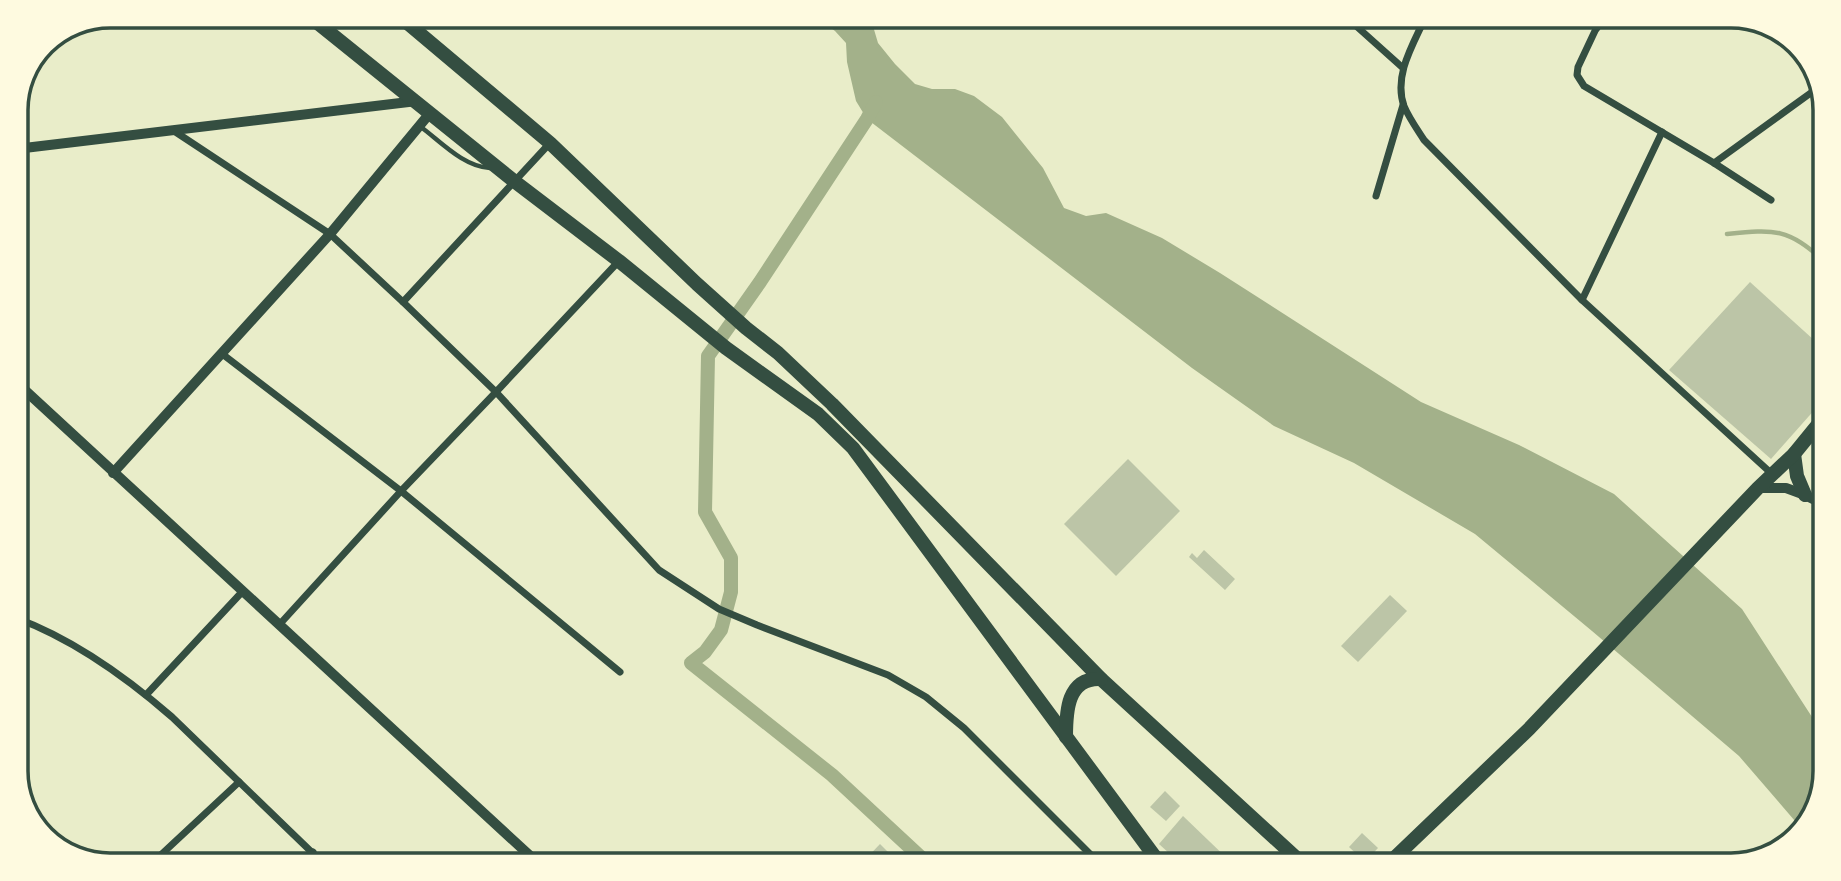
<svg xmlns="http://www.w3.org/2000/svg" width="1841" height="881" font-family="Roboto,sans-serif">
	<rect width="100%" height="100%" fill="#e9edc9"/>
	<polygon fill="#a3b18a" points="815,16 870,16 878,43 895,64 915,84 932,89 955,89 974,96 1002,117 1043,168 1064,208 1086,216 1106,213 1162,238 1220,273 1421,402 1519,445 1614,494 1742,609 1812,717 1825,733 1825,770 1816,812 1801,828 1739,756 1592,631 1475,534 1354,463 1274,426 1192,368 867,119 856,101 847,62 846,43 835,31"/>
	<g fill="none" stroke-linecap="round" stroke-linejoin="round">
		<path stroke="#a3b18a" stroke-width="4.5" d="M1727,234C1775,229 1788,228 1825,262"/>
		<polyline stroke="#a3b18a" stroke-width="14" points="876,102 867,119 760,282 708,356 705,512 731,558 731,592 721,630 705,652 691,663 832,775 929,865"/>
	</g>
	<g fill="#bcc5a7">
		<polygon points="1750,282 1825,350 1825,398 1771,459 1669,370"/>
		<polygon points="1128,459 1180,511 1116,576 1064,524"/>
		<polygon points="1204,550 1235,579 1225,590 1189,557 1192,553 1197,558"/>
		<polygon points="1390,595 1407,611 1358,662 1341,646"/>
		<polygon points="1165,791 1180,806 1166,821 1150,807"/>
		<polygon points="1183,816 1234,865 1182,865 1159,844"/>
		<polygon points="1362,833 1378,848 1365,862 1349,847"/>
		<polygon points="880,844 901,865 860,865"/>
		<polygon points="1437,858 1445,865 1430,865"/>
	</g>
	<g fill="none" stroke-linecap="round" stroke-linejoin="round">
		<path stroke="#344e41" stroke-width="4.5" d="M421,127C441,142 464,167 490,168"/>
		<g stroke="#344e41" stroke-width="7">
			<polyline points="1345,16 1403,68"/>
			<path d="M1426,16C1414,43 1393,75 1404,106C1409,118 1417,129 1424,140L1582,300L1772,474"/>
			<polyline points="1582,16 1597,28"/>
			<polyline points="1602,16 1578,67 1577,75 1584,86 1714,163 1771,200"/>
			<polyline points="174,131 330,234 403,302 496,392 659,570 719,609 757,625 888,675 926,697 964,728 1101,865"/>
			<polyline points="1714,163 1819,87"/>
			<polyline points="1376,196 1403,105"/>
			<polyline points="1582,300 1662,132"/>
			<polyline points="403,302 550,143"/>
			<polyline points="221,353 401,491 620,672"/>
			<path d="M16,618C73,639 126,677 172,717L325,865"/>
			<polyline points="279,625 401,491 496,392 619,261"/>
			<polyline points="146,695 242,592"/>
			<polyline points="150,865 239,782"/>
			<polyline points="303,865 313,852"/>
		</g>
		<g stroke="#344e41" stroke-width="10">
			<polyline points="16,149 417,101"/>
			<polyline points="16,382 540,865"/>
			<polyline points="113,473 330,234 430,113"/>
			<polyline points="1758,488 1786,488 1805,495 1825,505"/>
		</g>
		<g stroke="#344e41" stroke-width="14">
			<polyline points="309,16 514,181 619,261 726,348 818,414 853,448 1161,865"/>
			<polyline points="399,16 550,143 697,284 746,328 778,353 832,404 1101,679 1304,865"/>
			<polyline points="1794,454 1797,476 1805,495"/>
			<path d="M1066,737C1066,712 1067,677 1101,679"/>
			<polyline points="1387,865 1529,729 1758,488 1794,454 1825,416"/>
		</g>
	</g>
	<path d="M0 0H1841V881H0ZM110 28H1731A82 82 0 0 1 1813 110V771A82 82 0 0 1 1731 853H110A82 82 0 0 1 28 771V110A82 82 0 0 1 110 28Z" fill="#fefae0" fill-rule="evenodd"/>
	<path fill="none" stroke="#344e41" stroke-width="3.5" d="M110 28H1731A82 82 0 0 1 1813 110V771A82 82 0 0 1 1731 853H110A82 82 0 0 1 28 771V110A82 82 0 0 1 110 28Z"/>
</svg>
